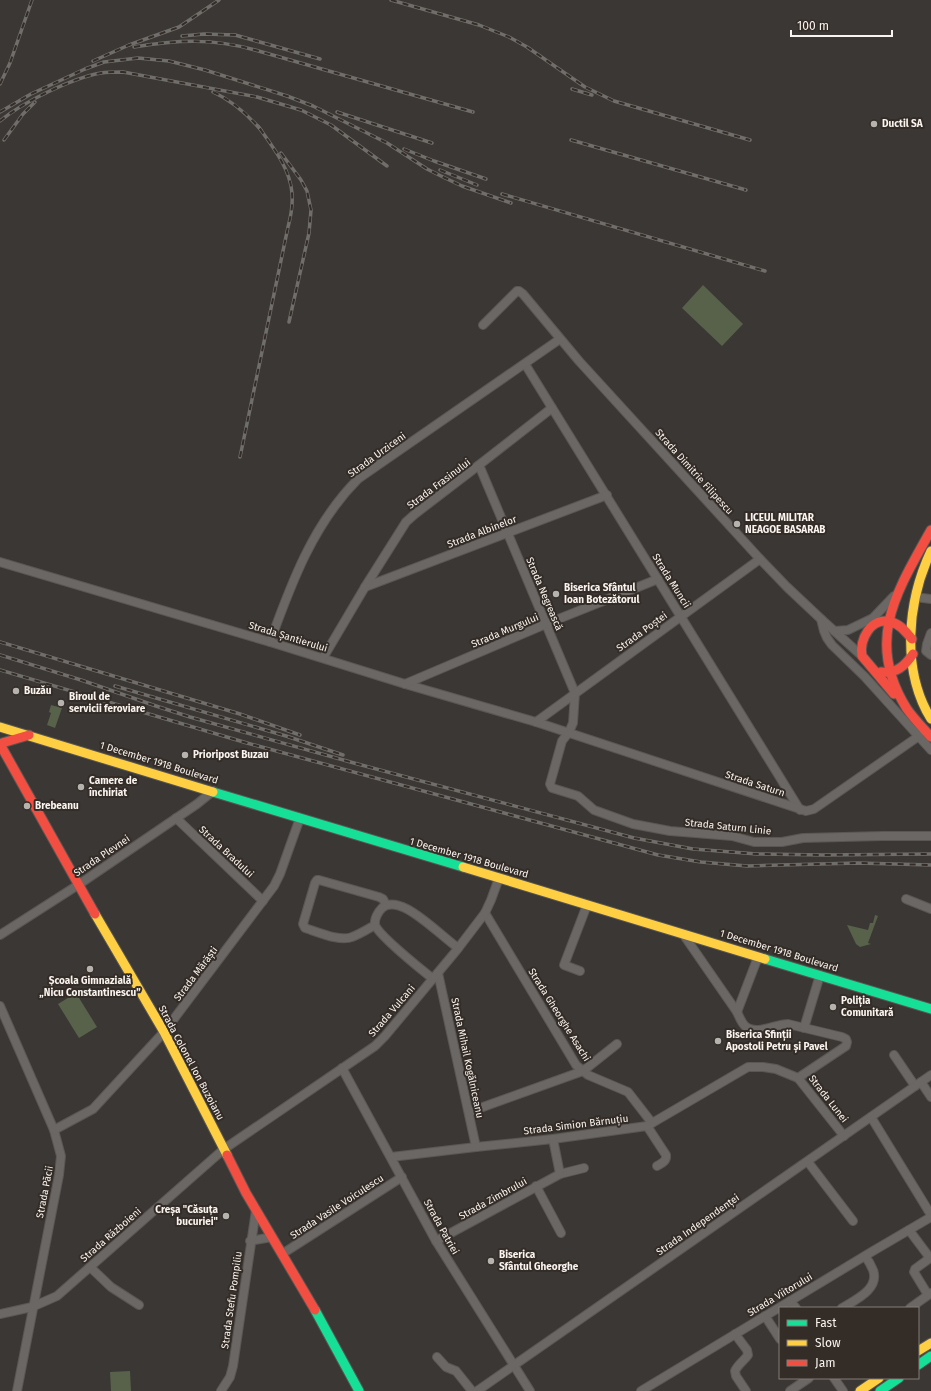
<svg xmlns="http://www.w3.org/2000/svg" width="931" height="1391" font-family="'Fira Sans',sans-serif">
	<rect width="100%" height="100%" fill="#3a3734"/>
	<g fill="#58614a">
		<polygon points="703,285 743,324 722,346 682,308"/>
		<polygon points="51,705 62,708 55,728 47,725 51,713 49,712"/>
		<polygon points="875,915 878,916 868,943 871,944 860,947 856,944 847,925 868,930 870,923 873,923"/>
		<polygon points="76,993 97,1027 79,1038 58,1004"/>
		<polygon points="130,1371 131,1391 111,1391 110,1372"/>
	</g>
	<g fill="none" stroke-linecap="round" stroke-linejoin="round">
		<g stroke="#595653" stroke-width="10">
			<g id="street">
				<polyline points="483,325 517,291 519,291 523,294 579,361 760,559 787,587 821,619 824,631 827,638 832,645 865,677 931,750"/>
				<polyline points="525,364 800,810"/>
				<polyline points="479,465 575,693 573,723 569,732 562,741 550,784 552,788 578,796 594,810 633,824 670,831 732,836 754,842 782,842 803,838 882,836 931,836"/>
				<polyline points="0,562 270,642 405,684 536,722 806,811 814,809 919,736"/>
				<polyline points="365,587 607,495"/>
				<polyline points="915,597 931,599"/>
				<polyline points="821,619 862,656"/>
				<polyline points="835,631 848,630 873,618 894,596"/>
				<polyline points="931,633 927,644 926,651 931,655"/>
				<path d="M270,642C291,584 313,524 358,479L560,339"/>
				<polyline points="323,658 365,587 406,522 415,514 479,465 552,408"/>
				<polyline points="405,684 546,624 658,579"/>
				<polyline points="536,722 760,559"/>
				<polyline points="176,818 263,901"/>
				<polyline points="906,899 931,909"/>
				<polyline points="485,913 576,1065 583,1071 588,1075 628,1092 652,1123"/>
				<path d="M375,925C368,929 360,934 352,937C340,942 318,932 305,928L303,924L315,883L317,880H319L379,897L383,899L386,905"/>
				<path d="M683,934L737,1012C739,1016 741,1022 745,1026C756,1036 775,1024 788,1024L842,1037L846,1039L847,1042L846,1046L798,1078"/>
				<polyline points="0,935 78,885 197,804 213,791"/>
				<polyline points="580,971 564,965 587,905"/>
				<polyline points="438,973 476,1147"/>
				<path d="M433,979C422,970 379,936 375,925C374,919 378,912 382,908C389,902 399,905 407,909C424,918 442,936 458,948"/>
				<polyline points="0,1006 54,1130 61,1156 59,1175 17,1391"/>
				<polyline points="737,1012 758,957"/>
				<polyline points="804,1028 820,975"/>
				<polyline points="894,1055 915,1086"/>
				<polyline points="342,1068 436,1241 530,1391"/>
				<polyline points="921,1082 931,1097"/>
				<polyline points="469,1112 583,1071 617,1044"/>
				<polyline points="871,1117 931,1215"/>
				<path d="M647,1126L666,1155C667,1161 662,1163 657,1166"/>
				<polyline points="54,1130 93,1109 164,1032 274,886 280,874 300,818"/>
				<polyline points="391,1157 476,1147 553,1139 647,1126 748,1067 763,1067 776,1069 798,1078 844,1136"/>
				<polyline points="808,1162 853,1221"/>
				<polyline points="560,1174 584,1168"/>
				<polyline points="536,1186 561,1233"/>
				<polyline points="909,1230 930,1258 915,1269 914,1272 928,1295"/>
				<polyline points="250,1241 272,1237"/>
				<polyline points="436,1241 560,1174 553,1139"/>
				<polyline points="282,1254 402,1177"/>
				<polyline points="90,1267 111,1287 139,1305"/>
				<polyline points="790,1301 796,1308"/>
				<path d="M842,1308C855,1300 880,1289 873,1270C871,1265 868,1260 865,1256"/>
				<polyline points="910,1308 931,1293"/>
				<polyline points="0,1314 32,1307 57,1296 224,1149 375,1046 385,1036 456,951 485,913 491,900 499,878"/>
				<polyline points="765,1316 780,1339"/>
				<path d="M735,1334L747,1350L748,1355C744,1361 738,1364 735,1371L736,1376L746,1391"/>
				<polyline points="437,1357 446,1367 456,1371 472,1391"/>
				<polyline points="834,1378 843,1391"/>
				<polyline points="221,1391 230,1377 233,1366 256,1210"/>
				<polyline points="477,1391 931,1075"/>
				<polyline points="641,1391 873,1251 931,1217"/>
				<polyline points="790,1391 809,1378"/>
			</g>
		</g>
		<g stroke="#595653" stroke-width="11">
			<g id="fast">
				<polyline points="213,792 463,867"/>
				<polyline points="765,959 931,1009"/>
				<polyline points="315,1310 359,1391"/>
				<polyline points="918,1365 931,1356"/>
				<polyline points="880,1391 899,1378"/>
			</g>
		</g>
		<g stroke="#595653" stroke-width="11">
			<g id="slow">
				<path d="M931,551C907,602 901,670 931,719"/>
				<polyline points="0,727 213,792"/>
				<polyline points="463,867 765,959"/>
				<polyline points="95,914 164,1032 227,1155"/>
				<polyline points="918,1351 931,1343"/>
				<polyline points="860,1391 879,1378"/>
			</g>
		</g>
		<g stroke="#595653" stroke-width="11">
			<g id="jam">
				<path d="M931,530C897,591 864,641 907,709C914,719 923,728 931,737"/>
				<path d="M881,672C896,674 905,666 913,654"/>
				<path d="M894,694L862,656C859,640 871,616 891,622C900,624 906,632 912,639"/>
				<polyline points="2,743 29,735"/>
				<polyline points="1,746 95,914"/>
				<polyline points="227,1155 246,1193 315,1310"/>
			</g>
		</g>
		<use href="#street" stroke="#6a6764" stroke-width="8"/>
		<use href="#fast" stroke="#16e098" stroke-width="9"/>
		<use href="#slow" stroke="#ffcf43" stroke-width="9"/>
		<use href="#jam" stroke="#f24e42" stroke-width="9"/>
		<g stroke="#706e6b" stroke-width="3.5">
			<g id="rail">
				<polyline points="391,0 479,25 509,37 527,47 585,87 614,101 750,140"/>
				<polyline points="182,36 204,34 235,35 320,59"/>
				<path d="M134,47C177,40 212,38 255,50L473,112"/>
				<polyline points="93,61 129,45 179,27 219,0"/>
				<polyline points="0,84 10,63 32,0"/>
				<polyline points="572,89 592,95"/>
				<path d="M213,92C233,101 247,114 261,130"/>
				<polyline points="0,112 31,94 85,69 104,62 138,58 169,61 205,70 287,96 313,106 387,143 427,169 443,177 462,186 511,203"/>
				<polyline points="337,112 432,143"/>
				<path d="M0,121C23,102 72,78 101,73C108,72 115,72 123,72L257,97L301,110L331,125L387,166"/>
				<polyline points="4,140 23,114 35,102"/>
				<polyline points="571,140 746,190"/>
				<polyline points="404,149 434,161 486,179"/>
				<polyline points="281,153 301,180 307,191 311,210 309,233 289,322"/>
				<polyline points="440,170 477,185"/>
				<polyline points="502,194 765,271"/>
				<path d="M240,457L288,227C291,216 293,205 292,193C290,168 272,146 258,126"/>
				<polyline points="0,642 240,714 300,735"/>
				<polyline points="0,655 81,680 156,706 190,717 354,763 634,838 693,849 757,854 823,855 931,854"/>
				<polyline points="0,670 247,743 658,855 701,862 747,866 858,863 931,865"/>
				<polyline points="115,686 286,736 343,755"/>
			</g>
		</g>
		<use href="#rail" stroke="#342c26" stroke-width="2" stroke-dasharray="6" stroke-linecap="butt"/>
	</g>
	<g fill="#b6b2ae" stroke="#342c26" stroke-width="1.5">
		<circle cx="874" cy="124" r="4"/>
		<circle cx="737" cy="524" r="4"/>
		<circle cx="556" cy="594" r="4"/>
		<circle cx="16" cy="691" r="4"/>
		<circle cx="61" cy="703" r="4"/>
		<circle cx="185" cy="755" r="4"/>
		<circle cx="81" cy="787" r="4"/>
		<circle cx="27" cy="806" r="4"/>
		<circle cx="90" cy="969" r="4"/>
		<circle cx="833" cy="1007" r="4"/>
		<circle cx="718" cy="1041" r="4"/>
		<circle cx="226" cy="1216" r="4"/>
		<circle cx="491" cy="1261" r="4"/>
	</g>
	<g text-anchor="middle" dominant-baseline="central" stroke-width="4" stroke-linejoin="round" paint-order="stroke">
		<g font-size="10" font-weight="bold" fill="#f9f4f0" stroke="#342c26" text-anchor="start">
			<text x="882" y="124">Ductil SA</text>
			<text x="745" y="518">LICEUL MILITAR<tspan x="745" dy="12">NEAGOE BASARAB</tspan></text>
			<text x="564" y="588">Biserica Sfântul<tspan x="564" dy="12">Ioan Botezătorul</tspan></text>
			<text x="24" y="691">Buzău</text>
			<text x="69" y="697">Biroul de<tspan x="69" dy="12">servicii feroviare</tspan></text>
			<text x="193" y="755">Prioripost Buzau</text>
			<text x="89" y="781">Camere de<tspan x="89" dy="12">închiriat</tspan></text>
			<text x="35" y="806">Brebeanu</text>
			<text x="90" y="981" text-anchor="middle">Școala Gimnazială<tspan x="90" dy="12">„Nicu Constantinescu”</tspan></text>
			<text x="841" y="1001">Poliția<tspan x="841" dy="12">Comunitară</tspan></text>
			<text x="726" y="1035">Biserica Sfinții<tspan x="726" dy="12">Apostoli Petru și Pavel</tspan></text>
			<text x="218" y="1210" text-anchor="end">Creșa "Căsuța<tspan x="218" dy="12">bucuriei"</tspan></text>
			<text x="499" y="1255">Biserica<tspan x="499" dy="12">Sfântul Gheorghe</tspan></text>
		</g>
		<g font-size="10" fill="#f9f4f0" stroke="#342c26">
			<text transform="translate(377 455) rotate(-36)">Strada Urziceni</text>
			<text transform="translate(694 472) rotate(48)">Strada Dimitrie Filipescu</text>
			<text transform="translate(439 484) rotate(-37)">Strada Frasinului</text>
			<text transform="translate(482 532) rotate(-21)">Strada Albinelor</text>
			<text transform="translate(671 581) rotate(58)">Strada Muncii</text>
			<text transform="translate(544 594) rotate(67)">Strada Negrească</text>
			<text transform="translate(505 631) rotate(-23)">Strada Murgului</text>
			<text transform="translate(642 632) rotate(-36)">Strada Poștei</text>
			<text transform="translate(288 637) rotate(17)">Strada Șantierului</text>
			<text transform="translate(159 763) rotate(17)">1 December 1918 Boulevard</text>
			<text transform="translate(755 784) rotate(18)">Strada Saturn</text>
			<text transform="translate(728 827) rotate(6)">Strada Saturn Linie</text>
			<text transform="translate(226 852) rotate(43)">Strada Bradului</text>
			<text transform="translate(102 856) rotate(-34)">Strada Plevnei</text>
			<text transform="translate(469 858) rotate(16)">1 December 1918 Boulevard</text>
			<text transform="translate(779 951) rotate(17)">1 December 1918 Boulevard</text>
			<text transform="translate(196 974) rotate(-53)">Strada Mărăști</text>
			<text transform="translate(392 1011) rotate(-49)">Strada Vulcani</text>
			<text transform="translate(559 1015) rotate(58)">Strada Gheorghe Asachi</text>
			<text transform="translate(467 1058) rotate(78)">Strada Mihail Kogălniceanu</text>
			<text transform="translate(191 1063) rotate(62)">Strada Colonel Ion Buzoianu</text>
			<text transform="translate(828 1099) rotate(52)">Strada Lunei</text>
			<text transform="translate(576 1125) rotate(-7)">Strada Simion Bărnuțiu</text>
			<text transform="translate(45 1192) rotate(-79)">Strada Păcii</text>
			<text transform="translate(493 1199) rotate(-29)">Strada Zimbrului</text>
			<text transform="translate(337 1207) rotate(-33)">Strada Vasile Voiculescu</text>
			<text transform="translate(698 1225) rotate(-35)">Strada Independenței</text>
			<text transform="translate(441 1227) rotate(61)">Strada Patriei</text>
			<text transform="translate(111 1235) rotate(-41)">Strada Războieni</text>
			<text transform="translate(780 1295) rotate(-31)">Strada Viitorului</text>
			<text transform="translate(232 1300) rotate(-82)">Strada Stefu Pompiliu</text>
		</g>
	</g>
	<rect x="779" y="1307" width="140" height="72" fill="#342c26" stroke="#837c77"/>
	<rect x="787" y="1320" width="20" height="6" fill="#16e098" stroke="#837c77"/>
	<text x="815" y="1327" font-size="12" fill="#f9f4f0">Fast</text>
	<rect x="787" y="1340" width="20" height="6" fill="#ffcf43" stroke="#837c77"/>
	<text x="815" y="1347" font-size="12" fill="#f9f4f0">Slow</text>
	<rect x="787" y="1360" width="20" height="6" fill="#f24e42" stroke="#837c77"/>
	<text x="815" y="1367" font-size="12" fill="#f9f4f0">Jam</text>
	<path d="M791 30v6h101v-6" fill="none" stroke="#f9f4f0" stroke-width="2"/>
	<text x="797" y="30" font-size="12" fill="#f9f4f0" stroke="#342c26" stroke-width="3" paint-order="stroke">100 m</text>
</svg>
